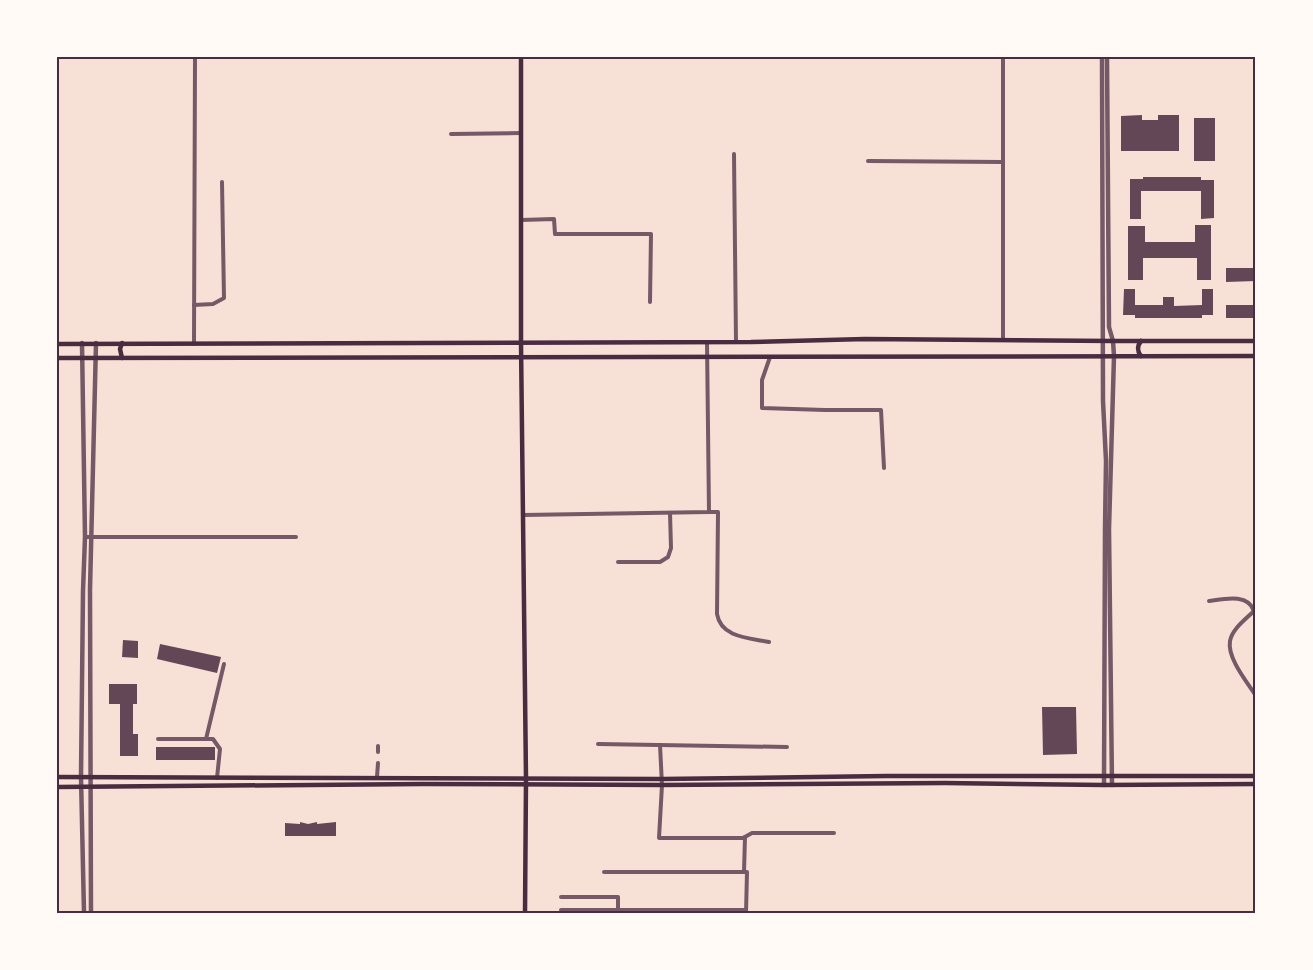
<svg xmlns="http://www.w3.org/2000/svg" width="1313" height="970" font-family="Spectral,serif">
	<rect width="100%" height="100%" fill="#f7e1d7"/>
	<g fill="#644757">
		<polygon points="1142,115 1142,120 1158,120 1158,115 1179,115 1179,151 1121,151 1121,116"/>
		<rect x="1194" y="118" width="21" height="43"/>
		<polygon points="1143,177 1201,177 1201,180 1214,180 1214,218 1201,219 1201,191 1141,191 1141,219 1130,219 1130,179 1143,179"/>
		<polygon points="1195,225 1211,225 1211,280 1197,280 1197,258 1143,258 1143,280 1128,280 1128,226 1145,226 1145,242 1195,242"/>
		<polygon points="1226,268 1256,268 1256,281 1226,282"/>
		<polygon points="1124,289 1135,289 1135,305 1163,305 1163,297 1174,297 1174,306 1202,305 1202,289 1213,289 1213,315 1202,315 1202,318 1135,318 1135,315 1123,315"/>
		<rect x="1226" y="305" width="30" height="13"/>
		<polygon points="123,640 138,641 138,658 122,657"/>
		<polygon points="160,644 221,657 217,673 157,659"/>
		<polygon points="109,684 137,684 137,704 133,704 133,734 138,734 138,756 120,756 120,704 109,704"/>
		<polygon points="1042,707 1076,707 1077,754 1043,755"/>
		<rect x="156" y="747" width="59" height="13"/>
		<polygon points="300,822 308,824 317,822 317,824 336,822 336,836 285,836 285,823 300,824"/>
	</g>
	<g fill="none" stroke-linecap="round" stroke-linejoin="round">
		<g stroke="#755966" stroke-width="4">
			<polyline points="451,134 521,133"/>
			<polyline points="734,154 736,342"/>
			<polyline points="868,161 1003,162"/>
			<polyline points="521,220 554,219 555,234 651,234 650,302"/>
			<polyline points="194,305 213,304 224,298 222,182"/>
			<polyline points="1003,340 1003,57"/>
			<polyline points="194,344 195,57"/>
			<polyline points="770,357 762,380 762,408 825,410 881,410 884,468"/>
			<path d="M709,512H718L717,614C721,638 750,638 769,642"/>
			<polyline points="523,515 709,512 707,342"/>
			<polyline points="85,537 296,537"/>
			<polyline points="618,562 660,562 668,557 671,548 670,513"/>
			<path d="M1209,601C1224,599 1248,593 1254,611"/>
			<path d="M1256,611H1254C1246,619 1232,629 1230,641C1227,658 1247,682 1256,696"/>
			<polyline points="158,739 213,739 220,749 217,778"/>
			<polyline points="206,739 224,664"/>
			<polyline points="598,744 787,747"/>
			<polyline points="660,745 662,785 659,838 743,838 752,833 834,833"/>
			<polyline points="378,752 378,746"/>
			<polyline points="377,777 378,763"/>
			<polyline points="604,872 747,872 746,913"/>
			<polyline points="744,872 745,837"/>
			<polyline points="561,897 618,897 618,910"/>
			<polyline points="561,910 746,910"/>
		</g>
		<g stroke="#755966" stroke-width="4.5">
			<polyline points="1102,57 1103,401 1106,461 1105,528 1104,785"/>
			<polyline points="1107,57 1109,327 1113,341 1114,356 1109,529 1112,785"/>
			<polyline points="82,343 85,537 83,591 81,777 84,913"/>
			<polyline points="91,913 90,590 96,343"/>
		</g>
		<g stroke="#4a2c40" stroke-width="4.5">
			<polyline points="521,57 521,343 526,779 525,913"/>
			<path d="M1141,341C1137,346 1137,351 1141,356"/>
			<polyline points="57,344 751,342 865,339 1113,341 1256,341"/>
			<polyline points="57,358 1256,356"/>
			<polyline points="122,358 120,349 122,343"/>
			<polyline points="57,777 662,779 886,776 1256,776"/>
			<polyline points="57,787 423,784 662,785 945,783 1104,785 1256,784"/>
		</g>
	</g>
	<rect width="1313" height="970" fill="none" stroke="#fffaf5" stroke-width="117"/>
	<rect x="58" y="58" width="1196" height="854" fill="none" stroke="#4a2c40" stroke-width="2"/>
</svg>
